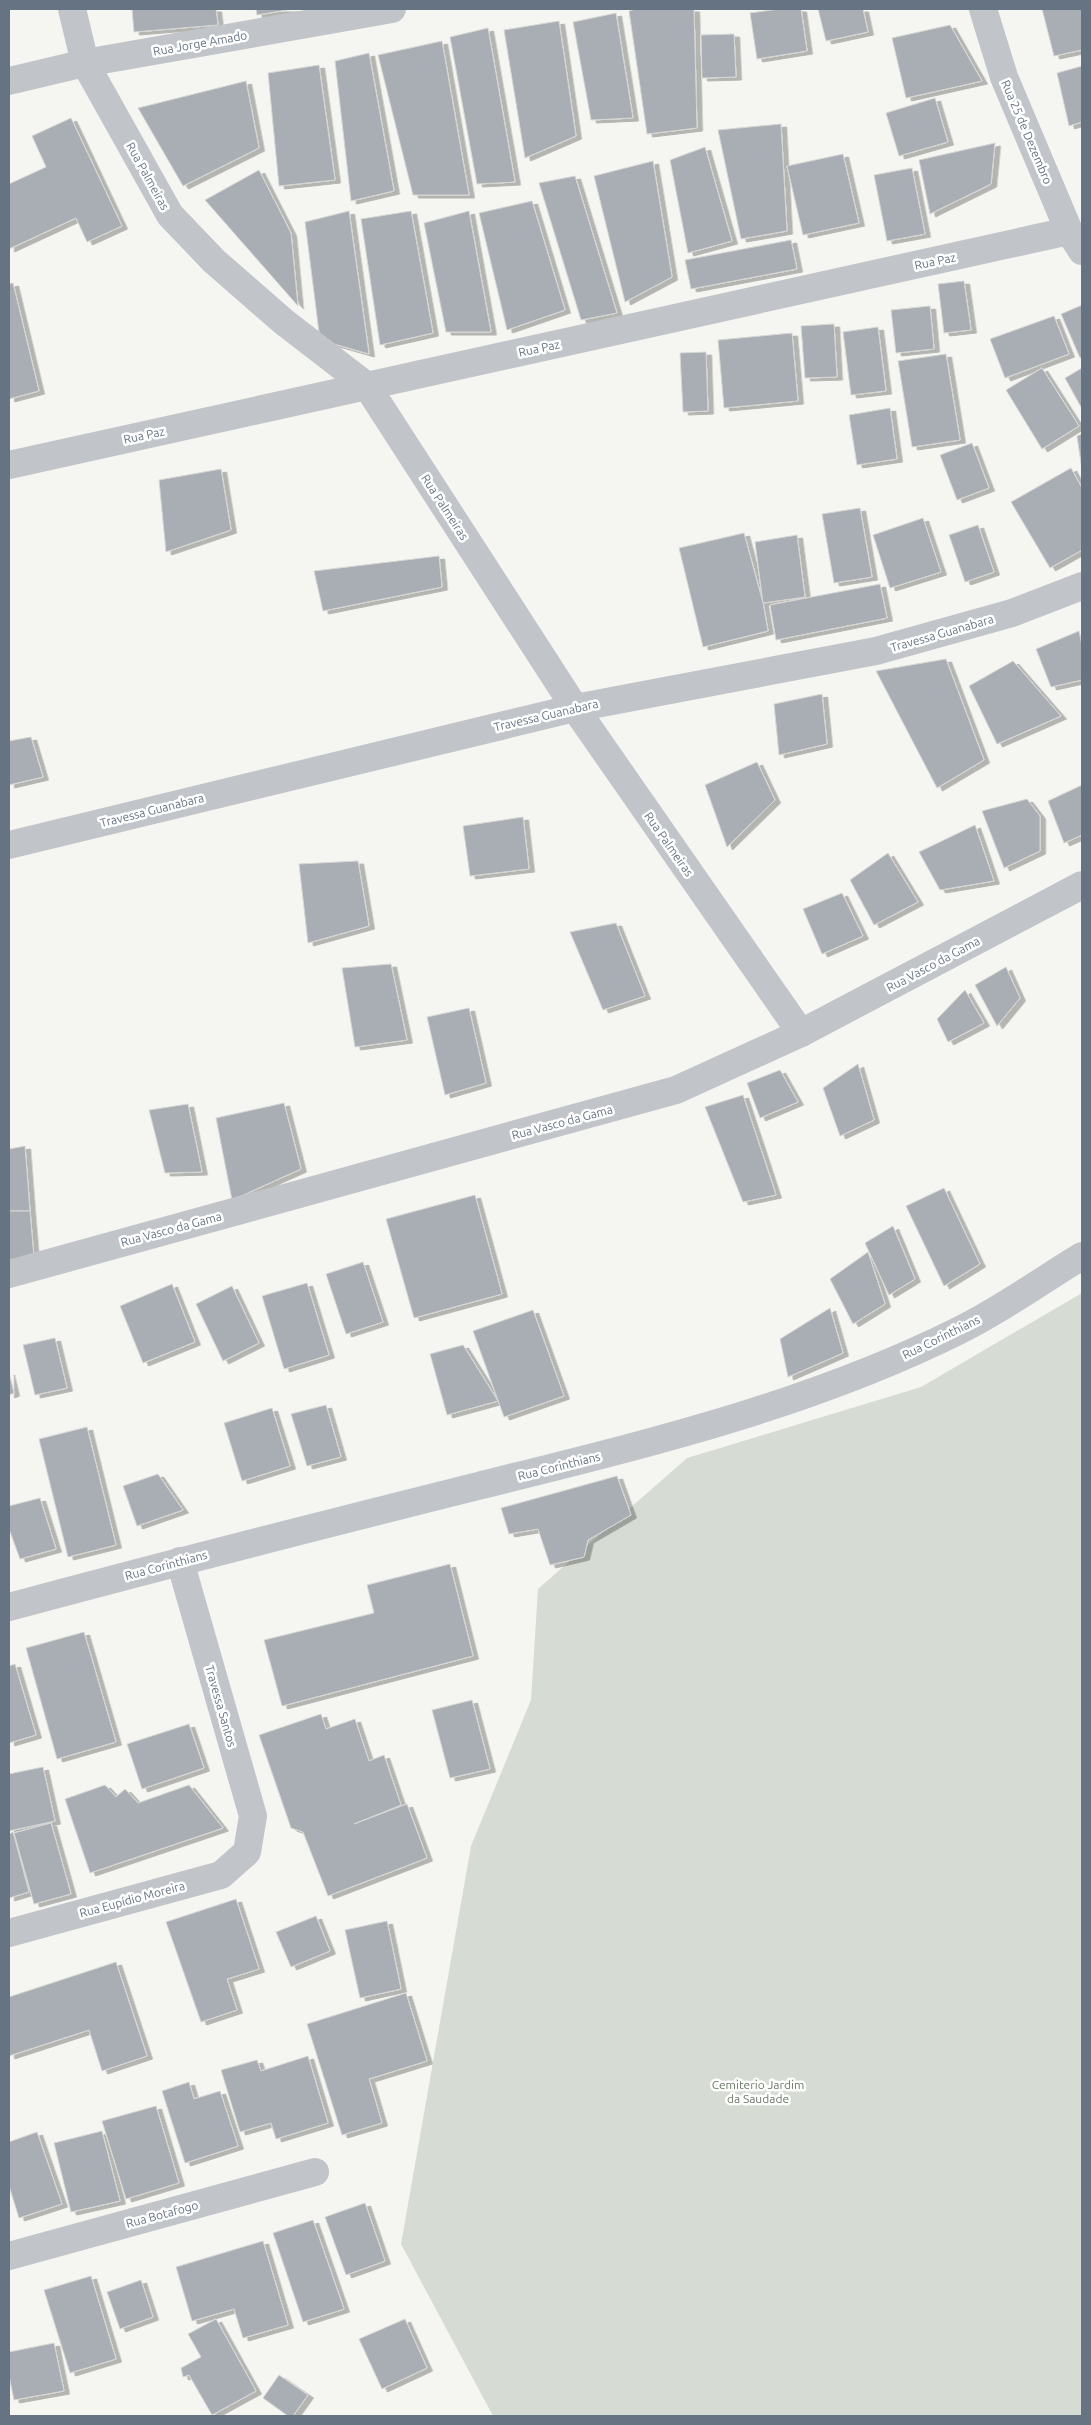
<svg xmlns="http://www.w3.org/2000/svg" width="1091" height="2425" font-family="Ubuntu,sans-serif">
	<defs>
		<filter id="shadow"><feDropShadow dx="5.5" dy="3" stdDeviation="0" flood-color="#0004"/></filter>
	</defs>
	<rect width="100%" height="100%" fill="#f5f6f2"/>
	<polygon fill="#d6dcd4" points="1082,1293 1082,2416 493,2416 401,2244 471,1846 531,1700 538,1589 687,1458 921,1387"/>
	<g fill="#a8aeb4" stroke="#d7d7d5" filter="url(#shadow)">
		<polygon points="132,9 216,9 218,25 134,32"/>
		<polygon points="256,9 293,9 257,15"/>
		<polygon points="636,9 694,9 697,128 647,134 629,11"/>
		<polygon points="779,9 801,9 807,51 757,59 750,13"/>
		<polygon points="818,9 863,9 868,32 826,41"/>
		<polygon points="1042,9 1082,9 1082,50 1054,56"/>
		<polygon points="616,13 633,118 591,120 573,22"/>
		<polygon points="559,21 576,136 525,158 504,30"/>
		<polygon points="950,25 982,81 906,98 892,38"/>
		<polygon points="488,28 515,182 477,184 450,37"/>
		<polygon points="734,34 736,77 702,78 701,35"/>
		<polygon points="442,41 469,195 413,195 378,55"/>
		<polygon points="369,53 394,191 351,201 335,61"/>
		<polygon points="319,65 335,180 279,186 268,73"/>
		<polygon points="1082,66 1082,122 1069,126 1057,73"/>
		<polygon points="246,81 259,148 183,186 138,108"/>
		<polygon points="935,98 948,142 899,156 886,113"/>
		<polygon points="71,118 122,226 87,242 76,218 9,249 9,184 46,167 32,136"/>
		<polygon points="781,124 787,231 741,239 718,130"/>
		<polygon points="995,143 991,184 930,214 919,160"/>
		<polygon points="705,147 732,241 688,253 670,160"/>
		<polygon points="843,154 859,223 803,235 787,166"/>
		<polygon points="653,161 672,277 625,302 594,176"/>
		<polygon points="912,168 925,234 887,241 874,175"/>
		<polygon points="259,170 291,233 298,306 205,200"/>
		<polygon points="575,176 617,313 581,320 539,183"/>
		<polygon points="532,201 565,310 507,330 479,213"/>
		<polygon points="349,211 369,354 320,340 305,222"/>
		<polygon points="411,211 433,333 380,345 361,219"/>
		<polygon points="469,211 491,332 446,332 424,223"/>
		<polygon points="791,240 797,269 691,289 685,260"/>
		<polygon points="964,281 971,330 944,333 938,284"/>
		<polygon points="13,283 39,391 9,399 9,284"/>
		<polygon points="1082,305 1082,357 1080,358 1061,314"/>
		<polygon points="930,306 934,349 896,353 891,310"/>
		<polygon points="1054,316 1069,354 1005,378 990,339"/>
		<polygon points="834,324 837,377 805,378 801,326"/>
		<polygon points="878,327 886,391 851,395 843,332"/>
		<polygon points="792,333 798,401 724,408 718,340"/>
		<polygon points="706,352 708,411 683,412 680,353"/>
		<polygon points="946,354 960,440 912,447 898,361"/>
		<polygon points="1042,368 1079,426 1042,449 1006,390"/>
		<polygon points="1082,368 1082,409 1065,378"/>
		<polygon points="890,408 897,459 857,465 849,415"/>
		<polygon points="1082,434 1082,470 1077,436"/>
		<polygon points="972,443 989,488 957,500 940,455"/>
		<polygon points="1071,468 1082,488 1082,550 1050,568 1011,502"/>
		<polygon points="221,469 231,530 166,552 159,480"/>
		<polygon points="860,508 872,577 834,583 822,514"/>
		<polygon points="923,518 941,572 890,588 873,535"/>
		<polygon points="978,525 994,572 965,582 949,535"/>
		<polygon points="744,533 763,603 768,631 703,647 679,548"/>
		<polygon points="797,535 805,597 763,603 755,542"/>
		<polygon points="439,556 442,587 323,611 314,571"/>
		<polygon points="880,584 887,618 776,640 770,605"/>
		<polygon points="1079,631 1082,646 1082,680 1051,687 1036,649"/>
		<polygon points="946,659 984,760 937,788 876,671"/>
		<polygon points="1013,661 1061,716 997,744 969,686"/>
		<polygon points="822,694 827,744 779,755 774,704"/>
		<polygon points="31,737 43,777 9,785 9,741"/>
		<polygon points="757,762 775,800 727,847 705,785"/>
		<polygon points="1082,785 1082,835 1064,843 1048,801"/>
		<polygon points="1027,799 1040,816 1040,851 1004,868 982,811"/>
		<polygon points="523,817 529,869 470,876 463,826"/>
		<polygon points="975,825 994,881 940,890 919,852"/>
		<polygon points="888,853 918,902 874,925 850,880"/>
		<polygon points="358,861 369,926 308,943 299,864"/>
		<polygon points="842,893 863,936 822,954 803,909"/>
		<polygon points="616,923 645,996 603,1010 570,932"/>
		<polygon points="391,964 407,1040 355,1047 342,968"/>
		<polygon points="1006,967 1020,998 997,1026 975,985"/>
		<polygon points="965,990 984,1023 948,1042 937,1019"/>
		<polygon points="469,1008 486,1083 445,1095 427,1017"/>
		<polygon points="858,1064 874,1120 840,1136 823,1088"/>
		<polygon points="780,1070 798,1102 760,1118 747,1083"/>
		<polygon points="743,1095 776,1195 743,1202 705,1107"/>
		<polygon points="284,1103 301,1169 232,1200 216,1118"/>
		<polygon points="188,1104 202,1172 165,1173 149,1110"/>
		<polygon points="25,1146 30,1211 9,1211 9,1149"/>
		<polygon points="944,1188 980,1264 944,1286 906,1206"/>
		<polygon points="475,1195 502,1294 414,1318 386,1219"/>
		<polygon points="9,1211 30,1211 34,1258 9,1265"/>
		<polygon points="893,1226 915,1279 889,1295 865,1243"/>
		<polygon points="868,1252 885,1304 853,1324 830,1279"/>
		<polygon points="363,1262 383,1322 346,1334 326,1274"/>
		<polygon points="307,1283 329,1355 284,1369 262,1296"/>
		<polygon points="172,1284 195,1342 143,1363 120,1306"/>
		<polygon points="232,1286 259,1343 223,1361 196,1304"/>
		<polygon points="830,1308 843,1353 788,1377 780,1339"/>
		<polygon points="533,1310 564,1396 504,1417 473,1331"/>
		<polygon points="55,1338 67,1388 35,1395 23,1345"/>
		<polygon points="463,1345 498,1401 447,1415 430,1354"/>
		<polygon points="9,1372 14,1393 9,1395"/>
		<polygon points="326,1405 341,1457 307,1466 291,1414"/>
		<polygon points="272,1408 290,1466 242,1481 224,1423"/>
		<polygon points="87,1427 116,1545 68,1557 39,1439"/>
		<polygon points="158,1474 183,1510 137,1526 123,1486"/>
		<polygon points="617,1476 631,1515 588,1540 584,1557 550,1565 538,1529 509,1534 501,1508"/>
		<polygon points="40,1498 56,1549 20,1559 9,1529 9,1506"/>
		<polygon points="450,1564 473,1656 282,1706 264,1640 374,1613 367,1585"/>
		<polygon points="84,1632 116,1742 57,1759 26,1648"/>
		<polygon points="15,1664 36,1735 9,1743 9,1666"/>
		<polygon points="472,1700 490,1769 450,1778 432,1710"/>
		<polygon points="321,1714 326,1729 355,1719 369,1761 384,1755 401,1805 354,1824 407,1804 427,1858 328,1896 303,1832 291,1828 259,1735"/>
		<polygon points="189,1724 204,1768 142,1789 127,1744"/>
		<polygon points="43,1767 55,1821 9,1831 9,1774"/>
		<polygon points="105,1785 116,1797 125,1789 138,1803 189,1785 223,1828 90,1873 65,1799"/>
		<polygon points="51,1823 71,1894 34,1904 14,1833"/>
		<polygon points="13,1832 29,1892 9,1898 9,1834"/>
		<polygon points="236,1899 259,1969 227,1979 237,2010 201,2022 166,1922"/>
		<polygon points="316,1916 330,1951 291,1967 276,1932"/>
		<polygon points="387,1921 401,1989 360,1998 345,1930"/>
		<polygon points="116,1962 147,2056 102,2071 89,2030 9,2056 9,1997"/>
		<polygon points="406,1993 427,2061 369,2079 382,2123 342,2135 307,2024"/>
		<polygon points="308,2056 328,2123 276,2139 271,2123 240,2132 221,2070 257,2060 261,2071"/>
		<polygon points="189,2082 194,2099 220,2091 238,2146 185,2163 162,2091"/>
		<polygon points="156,2106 179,2183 126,2199 102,2121"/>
		<polygon points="102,2131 120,2201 71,2212 54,2143"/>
		<polygon points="37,2132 62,2204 19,2218 9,2186 9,2142"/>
		<polygon points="365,2203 385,2261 346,2275 325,2217"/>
		<polygon points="313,2220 344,2309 303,2322 273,2233"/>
		<polygon points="263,2241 288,2325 243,2338 234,2309 192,2321 176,2267"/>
		<polygon points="91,2276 116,2359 70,2373 44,2290"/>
		<polygon points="141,2280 153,2317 120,2329 107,2292"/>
		<polygon points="216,2319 256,2391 212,2415 189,2375 183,2377 181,2368 201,2357 188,2334"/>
		<polygon points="405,2319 427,2368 382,2389 359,2339"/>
		<polygon points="54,2343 64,2391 14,2400 9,2376 9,2352"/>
		<polygon points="279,2375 308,2395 293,2416 288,2416 263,2398"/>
	</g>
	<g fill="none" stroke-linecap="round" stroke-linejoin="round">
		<g stroke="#c1c4c8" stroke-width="28">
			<polyline points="72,9 85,63 170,215 214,261 284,322 367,386 575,708 801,1033"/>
			<polyline points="9,81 85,63 392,9"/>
			<polyline points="9,465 1069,231"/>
			<polyline points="9,845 575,708 876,651 1012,613 1082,586"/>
			<polyline points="9,1274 676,1090 801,1033 1082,885"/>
			<path d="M9,1607C165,1565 322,1525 478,1486C642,1445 808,1406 960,1330C1003,1309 1042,1280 1082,1256"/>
			<polyline points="9,1933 221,1875 247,1852 253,1816 180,1561"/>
			<polyline points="9,2256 315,2172"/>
		</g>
		<polyline stroke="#c1c4c8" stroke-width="28" points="983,9 1004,77 1069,231 1082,251"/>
	</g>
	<g text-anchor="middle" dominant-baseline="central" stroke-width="5" stroke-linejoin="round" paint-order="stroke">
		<g font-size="12" fill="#667382" stroke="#fff">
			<text transform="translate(200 43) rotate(-10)">Rua Jorge Amado</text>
			<text transform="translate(1027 132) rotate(67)">Rua 25 de Dezembro</text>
			<text transform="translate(148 176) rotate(61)">Rua Palmeiras</text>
			<text transform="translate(935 261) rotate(-12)">Rua Paz</text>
			<text transform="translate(539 348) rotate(-12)">Rua Paz</text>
			<text transform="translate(144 435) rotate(-12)">Rua Paz</text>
			<text transform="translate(445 507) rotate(57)">Rua Palmeiras</text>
			<text transform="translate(942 633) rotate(-16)">Travessa Guanabara</text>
			<text transform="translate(546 715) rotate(-13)">Travessa Guanabara</text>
			<text transform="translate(152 810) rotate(-14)">Travessa Guanabara</text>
			<text transform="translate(669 844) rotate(55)">Rua Palmeiras</text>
			<text transform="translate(933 964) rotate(-28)">Rua Vasco da Gama</text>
			<text transform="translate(562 1122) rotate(-15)">Rua Vasco da Gama</text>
			<text transform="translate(171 1229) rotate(-15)">Rua Vasco da Gama</text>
			<text transform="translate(941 1337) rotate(-26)">Rua Corinthians</text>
			<text transform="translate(559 1466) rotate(-14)">Rua Corinthians</text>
			<text transform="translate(166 1565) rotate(-15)">Rua Corinthians</text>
			<text transform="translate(221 1706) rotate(74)">Travessa Santos</text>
			<text transform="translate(132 1899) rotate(-15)">Rua Eupídio Moreira</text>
			<text transform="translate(162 2214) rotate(-15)">Rua Botafogo</text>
		</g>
		<g font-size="12" fill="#677a64" stroke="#fff">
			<text x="758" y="2084">Cemiterio Jardim<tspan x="758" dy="14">da Saudade</tspan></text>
		</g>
	</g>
	<rect width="1091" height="2425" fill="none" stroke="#667382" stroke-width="20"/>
</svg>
